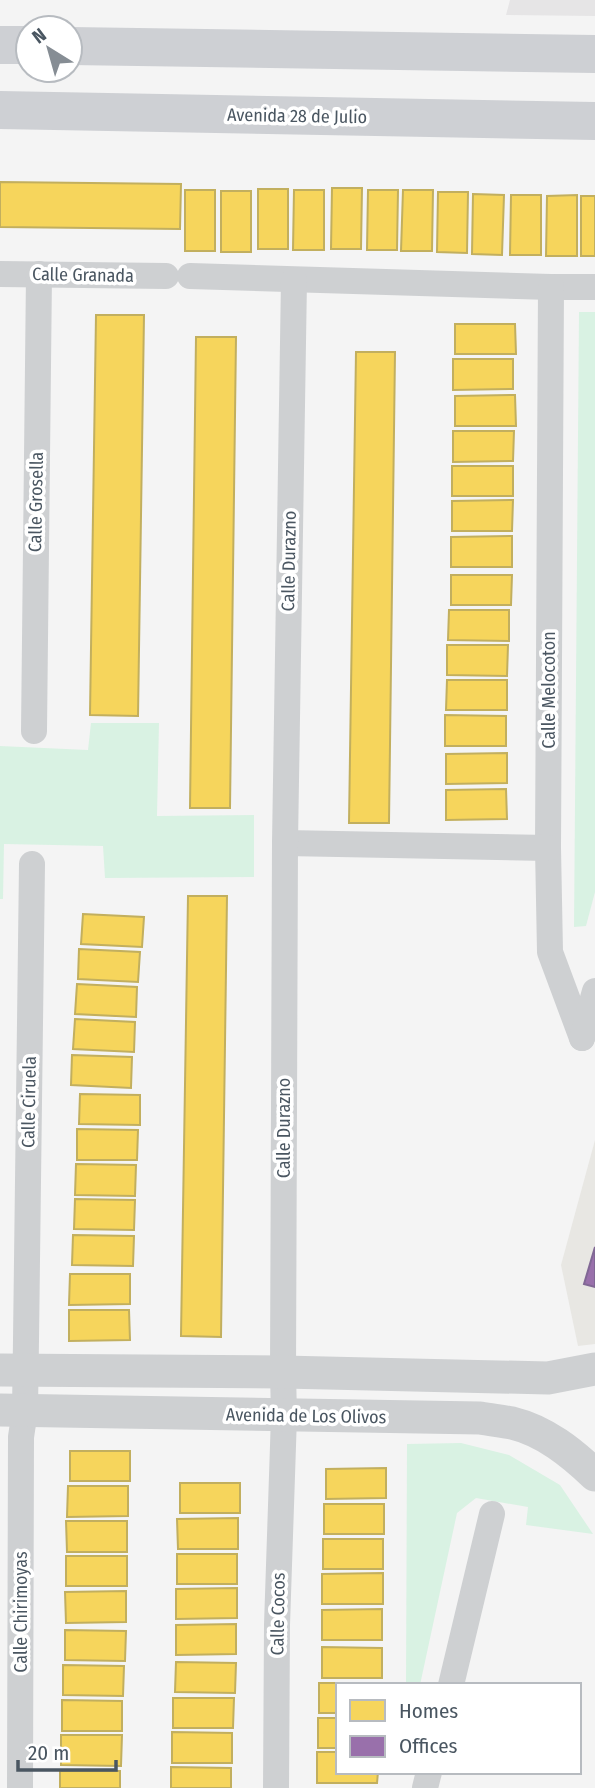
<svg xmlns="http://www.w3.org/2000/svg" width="595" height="1788" font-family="'Fira Sans Condensed',sans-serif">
	<rect width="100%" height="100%" fill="#f4f4f4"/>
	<polygon fill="#e8e7e3" points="595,1140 595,1344 578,1346 561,1265"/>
	<polygon fill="#e6e5e6" points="510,0 595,0 595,16 506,15"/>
	<g fill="#d9f2e3">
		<polygon points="579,312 595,312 595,892 586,926 574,927"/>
		<polygon points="91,723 159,723 157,816 254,815 254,877 105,878 103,846 4,844 3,899 0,899 0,746 88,750"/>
		<polygon points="461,1443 509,1455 560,1485 593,1534 526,1525 528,1507 476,1498 457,1513 420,1685 406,1685 407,1444"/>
	</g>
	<g fill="#f6d55c" stroke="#c2af5e" stroke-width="2">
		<polygon points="0,182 181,184 180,229 0,227"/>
		<polygon points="332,188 362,188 361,249 331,249"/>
		<rect x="258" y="189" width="30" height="60"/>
		<rect x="185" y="190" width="30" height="61"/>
		<polygon points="294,190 324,190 324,250 293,250"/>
		<polygon points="368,190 398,190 397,250 367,250"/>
		<polygon points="403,190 433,190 432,251 401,251"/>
		<rect x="221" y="191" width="30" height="61"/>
		<polygon points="438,192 468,192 467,253 437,252"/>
		<polygon points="473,194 504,195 502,255 472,254"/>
		<polygon points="511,195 541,195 541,255 510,255"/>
		<polygon points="577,195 577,256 546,256 547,196"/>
		<rect x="581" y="196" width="14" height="60"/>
		<polygon points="96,315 144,315 138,716 90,715"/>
		<polygon points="455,324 515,324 516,354 455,354"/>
		<polygon points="196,337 236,337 230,808 190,808"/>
		<polygon points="356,352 395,352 389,823 349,823"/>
		<polygon points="453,359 513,359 513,389 453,390"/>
		<polygon points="515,395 516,426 455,426 455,396"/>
		<polygon points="453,431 514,431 513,461 453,462"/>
		<rect x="452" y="466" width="61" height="30"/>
		<polygon points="513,500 512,531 452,531 452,501"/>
		<polygon points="512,536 512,567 451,567 451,537"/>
		<polygon points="451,575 512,575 511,605 451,605"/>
		<polygon points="449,610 509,610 509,641 448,640"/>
		<polygon points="447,645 508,645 507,676 447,675"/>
		<polygon points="447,680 507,680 507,710 446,710"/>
		<polygon points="445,715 506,716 506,746 445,746"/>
		<polygon points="507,753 507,783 446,784 446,754"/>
		<polygon points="506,789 507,819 446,820 446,790"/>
		<polygon points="188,896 227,896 221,1337 181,1336"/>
		<polygon points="83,914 144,917 142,947 81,944"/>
		<polygon points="79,949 140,952 138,982 78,979"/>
		<polygon points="77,984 137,987 136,1017 75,1014"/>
		<polygon points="75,1019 135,1022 134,1052 73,1049"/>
		<polygon points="72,1055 132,1057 131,1088 71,1085"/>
		<polygon points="80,1094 140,1095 140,1125 79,1124"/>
		<polygon points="77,1129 138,1130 137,1160 77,1160"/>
		<polygon points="76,1164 136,1165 135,1196 75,1195"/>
		<polygon points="75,1199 135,1200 134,1230 74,1229"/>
		<polygon points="73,1235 134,1236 133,1266 72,1265"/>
		<polygon points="70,1274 130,1274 130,1304 69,1305"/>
		<polygon points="69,1310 129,1310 130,1340 69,1341"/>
		<rect x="70" y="1451" width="60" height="30"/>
		<polygon points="386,1468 386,1498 326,1499 326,1469"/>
		<rect x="180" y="1483" width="60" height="30"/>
		<polygon points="68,1486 128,1486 128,1516 67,1517"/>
		<rect x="324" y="1504" width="60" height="30"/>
		<polygon points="238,1518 238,1549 178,1549 177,1519"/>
		<polygon points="66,1521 127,1521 127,1552 67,1552"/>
		<rect x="323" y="1539" width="60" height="30"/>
		<rect x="177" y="1554" width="60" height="30"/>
		<rect x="66" y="1556" width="61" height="30"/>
		<polygon points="383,1573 383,1604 322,1604 322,1574"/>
		<polygon points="237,1588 237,1618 176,1619 176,1589"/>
		<polygon points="126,1591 126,1622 66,1623 65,1592"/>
		<polygon points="382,1609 382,1640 322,1640 322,1610"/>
		<polygon points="236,1624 236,1654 176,1655 176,1625"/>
		<polygon points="65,1630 126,1631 125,1661 65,1660"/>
		<polygon points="322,1647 382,1648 382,1678 322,1678"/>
		<polygon points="176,1662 236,1663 235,1693 175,1692"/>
		<polygon points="63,1665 124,1666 123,1696 63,1695"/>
		<polygon points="319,1683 380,1683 380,1685 338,1685 338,1713 319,1713"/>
		<polygon points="173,1698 234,1698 233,1728 173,1728"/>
		<polygon points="62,1700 122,1701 122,1731 62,1731"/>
		<rect x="318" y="1718" width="20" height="30"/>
		<polygon points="172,1732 232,1733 232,1763 172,1763"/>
		<polygon points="61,1735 122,1735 121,1766 61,1765"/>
		<polygon points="317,1752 338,1752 338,1772 378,1772 377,1783 317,1783"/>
		<polygon points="171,1767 231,1768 231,1788 171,1788"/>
		<rect x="60" y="1771" width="60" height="17"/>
	</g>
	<polygon fill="#9970ab" stroke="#816895" stroke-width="2" points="595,1247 595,1287 584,1284"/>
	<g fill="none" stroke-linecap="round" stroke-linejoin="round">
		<g stroke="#ced0d2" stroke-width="26">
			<polyline points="0,274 166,276"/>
			<polyline points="190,276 551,287 595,287"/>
			<polyline points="551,287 548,848 550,952 582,1038"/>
			<polyline points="34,731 39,274"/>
			<polyline points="285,843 548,848"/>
			<polyline points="582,1038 595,991"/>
			<polyline points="451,1685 492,1514"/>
			<polyline points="20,1788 21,1437 25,1410 26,1340 32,864"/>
			<polyline points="276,1788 277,1625 284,1416 283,1372 285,843 294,280"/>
			<polyline points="425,1788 429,1772"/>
		</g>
		<g stroke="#ced0d2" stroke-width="33">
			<polyline points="0,1370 283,1372 548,1378 595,1369"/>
			<path d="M0,1410L480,1418C491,1420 502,1421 512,1423C545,1431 572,1453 595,1475"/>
		</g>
		<g stroke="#ced0d4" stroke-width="38">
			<polyline points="0,45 28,45"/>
			<polyline points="70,46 595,54"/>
			<polyline points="0,110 595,121"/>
		</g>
	</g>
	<g text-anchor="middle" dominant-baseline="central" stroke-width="7" stroke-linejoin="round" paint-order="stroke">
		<g font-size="18" fill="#4a5661" stroke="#fff">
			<text transform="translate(297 116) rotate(1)">Avenida 28 de Julio</text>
			<text transform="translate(83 275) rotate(1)">Calle Granada</text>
			<text transform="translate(36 502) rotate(-89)">Calle Grosella</text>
			<text transform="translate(289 561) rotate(-89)">Calle Durazno</text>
			<text transform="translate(549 690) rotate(-90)">Calle Melocoton</text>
			<text transform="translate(29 1102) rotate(-89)">Calle Ciruela</text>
			<text transform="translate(284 1128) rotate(-90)">Calle Durazno</text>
			<text transform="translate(306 1416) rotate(1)">Avenida de Los Olivos</text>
			<text transform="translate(21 1612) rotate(-90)">Calle Chirimoyas</text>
			<text transform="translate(278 1614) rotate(-89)">Calle Cocos</text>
		</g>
	</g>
	<rect x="336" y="1683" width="245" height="91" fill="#ffffff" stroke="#b7bbc0" stroke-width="2"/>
	<rect x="350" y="1700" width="35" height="21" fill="#f6d55c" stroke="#b7bbc0" stroke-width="2"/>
	<text x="399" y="1718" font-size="21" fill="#4a5661">Homes</text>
	<rect x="350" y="1736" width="35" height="21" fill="#9970ab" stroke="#b7bbc0" stroke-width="2"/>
	<text x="399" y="1753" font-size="21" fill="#4a5661">Offices</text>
	<g transform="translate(49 49) rotate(323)"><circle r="33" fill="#ffffff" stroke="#b7bbc0" stroke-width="2"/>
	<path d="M0-5L12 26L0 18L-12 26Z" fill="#868d94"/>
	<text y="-10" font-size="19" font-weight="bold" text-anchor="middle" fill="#4a5661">N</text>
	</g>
	<path d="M18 1760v10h98v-10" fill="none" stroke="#4a5661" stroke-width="3.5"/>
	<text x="28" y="1760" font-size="21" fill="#4a5661" stroke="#ffffff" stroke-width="5" paint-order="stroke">20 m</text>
</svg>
